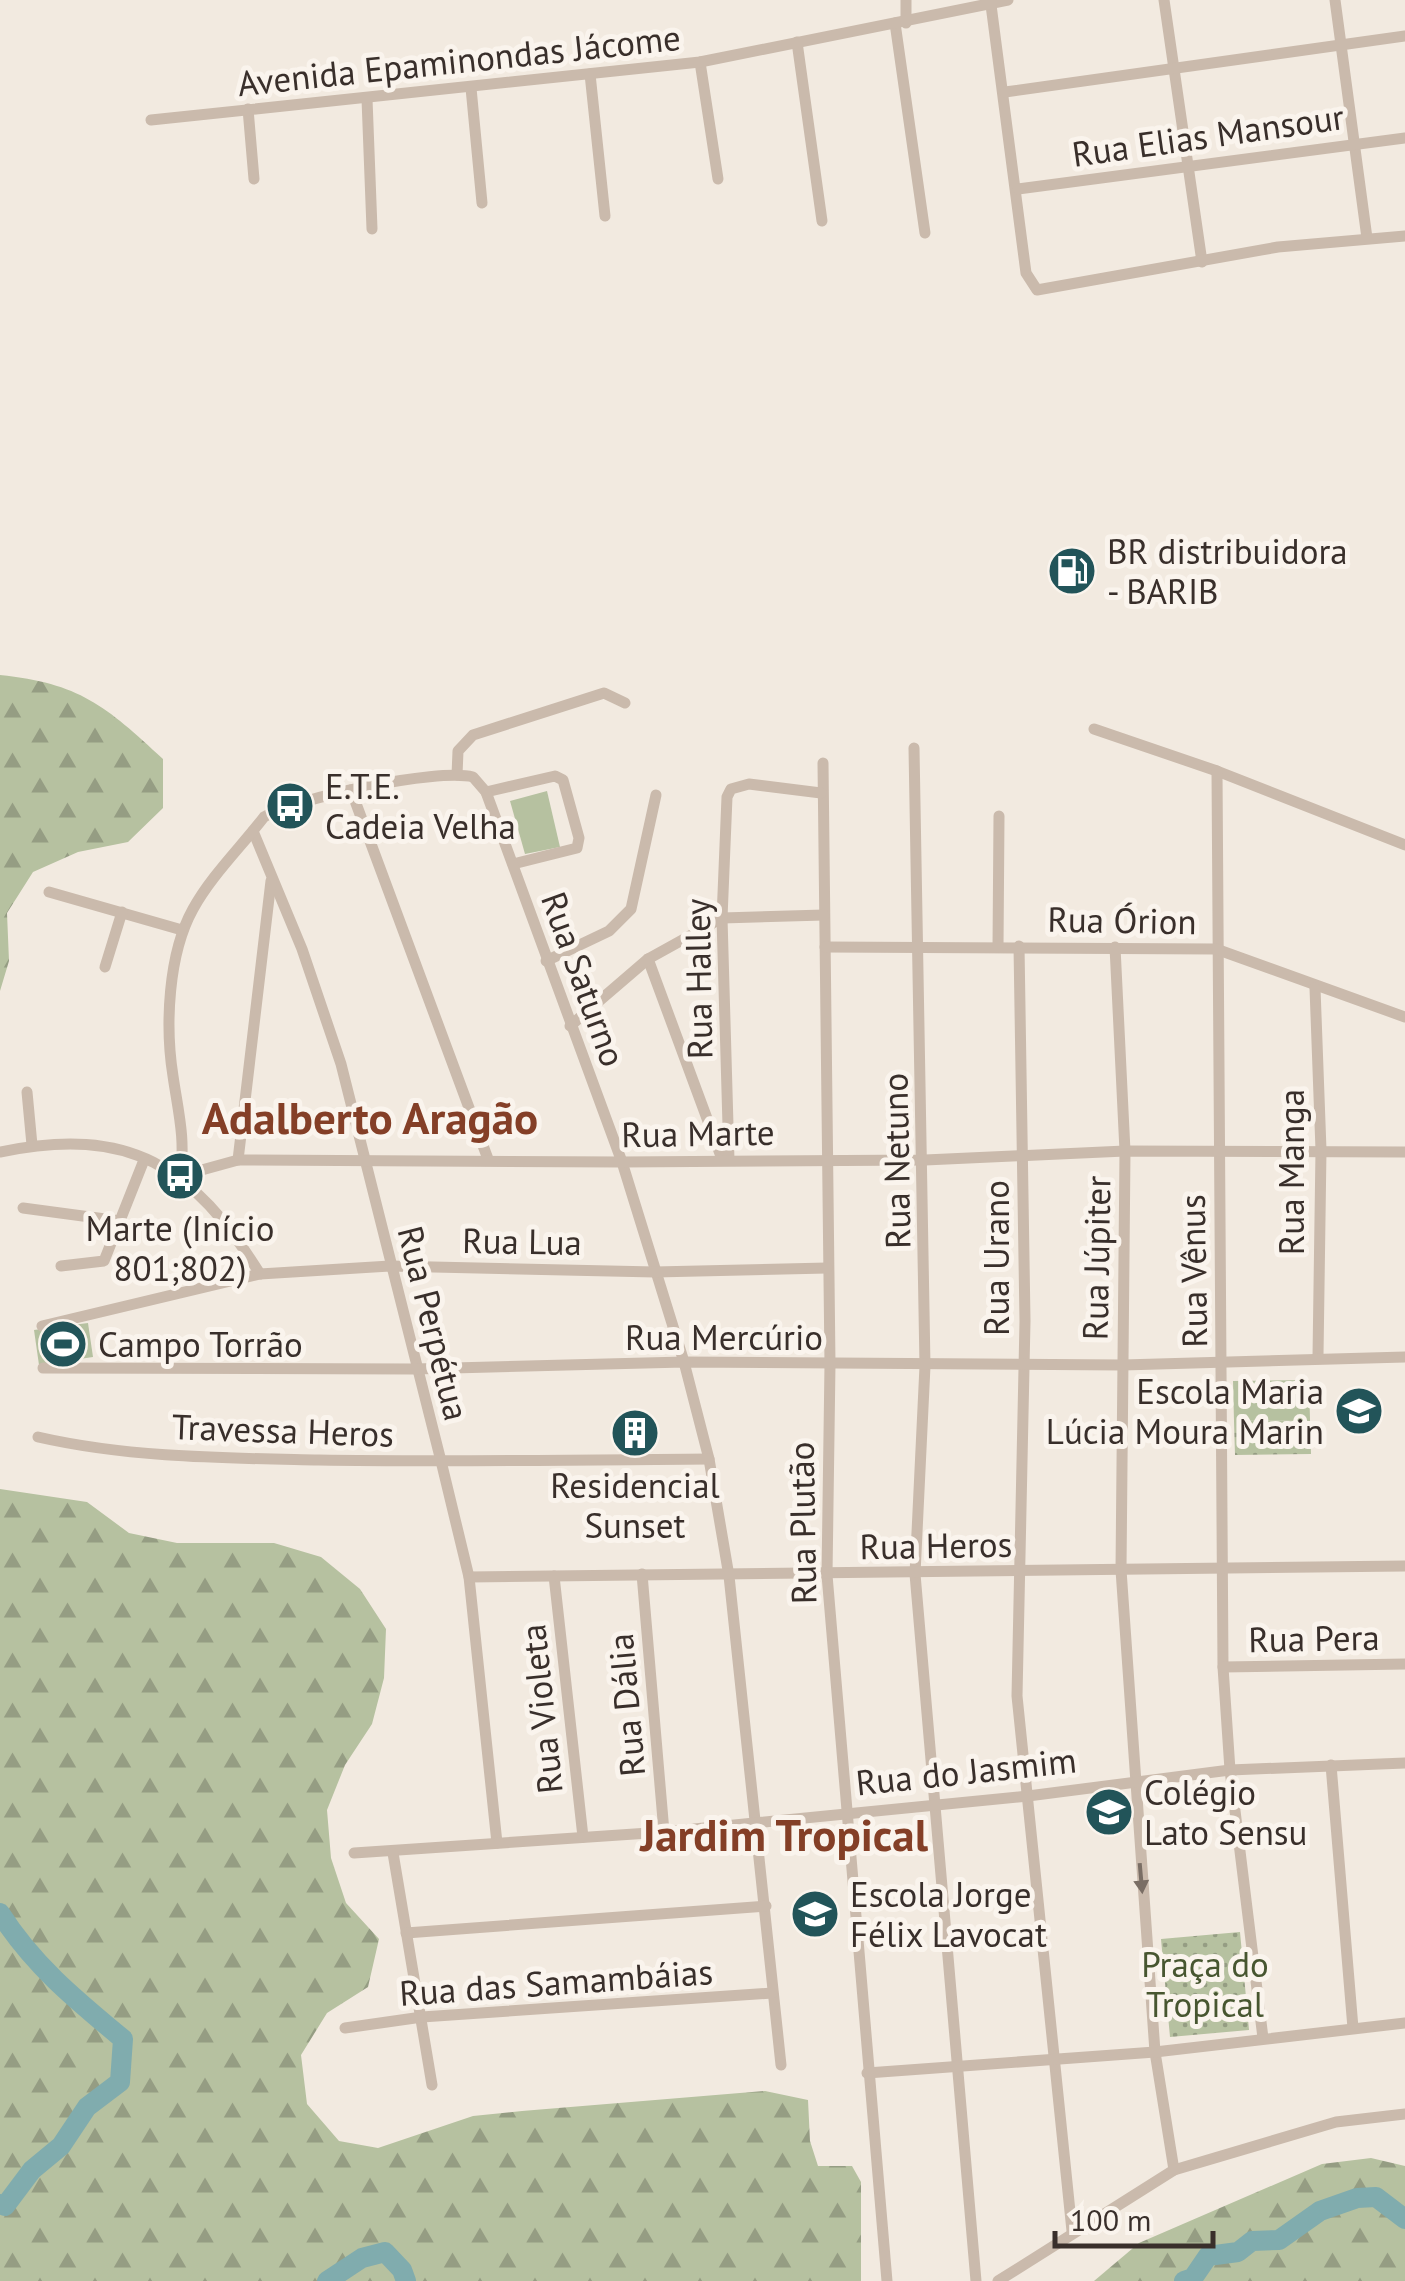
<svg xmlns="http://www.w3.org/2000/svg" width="1405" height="2281" font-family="'PT Sans',sans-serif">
	<defs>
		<pattern id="grass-dots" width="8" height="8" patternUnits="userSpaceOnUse" patternTransform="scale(2.5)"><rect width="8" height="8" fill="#b6c1a0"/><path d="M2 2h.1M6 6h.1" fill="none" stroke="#959d83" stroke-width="1.8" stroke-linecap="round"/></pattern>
		<pattern id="forest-firs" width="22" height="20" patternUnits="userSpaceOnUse" patternTransform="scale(2.5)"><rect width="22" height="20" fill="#b6c1a0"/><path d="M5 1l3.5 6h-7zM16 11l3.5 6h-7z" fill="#959d83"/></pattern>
	</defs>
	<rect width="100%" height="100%" fill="#f2eae0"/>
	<g fill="url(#grass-dots)">
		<polygon points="1310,1420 1311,1454 1235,1455 1234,1421"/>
		<polygon points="1240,1932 1249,2030 1170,2037 1161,1939"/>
	</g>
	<g fill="url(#forest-firs)">
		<path d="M0,675C79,683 106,706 163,759V808L128,842L78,852L33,872L7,913L9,961L0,991Z"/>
		<polygon points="0,1489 87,1502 129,1533 177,1543 274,1543 321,1557 360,1589 386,1629 384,1678 372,1724 345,1765 327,1810 331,1858 346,1903 379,1939 368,1987 327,2013 301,2055 307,2104 339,2141 378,2148 473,2116 522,2111 765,2091 808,2100 810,2141 818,2166 852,2166 861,2182 861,2281 0,2281"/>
		<polygon points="1371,2158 1405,2166 1405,2281 1094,2281 1139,2243 1322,2164"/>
	</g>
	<g fill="#b6c1a0">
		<polygon points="547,791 560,847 525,854 510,801"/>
		<polygon points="88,1323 93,1357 39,1365 34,1330"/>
		<polygon points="1309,1380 1310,1420 1234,1421 1233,1381"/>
	</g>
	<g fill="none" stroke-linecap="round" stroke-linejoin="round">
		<g stroke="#80acae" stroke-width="20">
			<path d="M0,1913C33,1965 76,2000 123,2039L120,2082L87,2107L61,2146L32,2170L5,2206L0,2204"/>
			<polyline points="327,2281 362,2258 385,2252 402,2270 406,2281"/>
			<polyline points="1184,2281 1193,2278 1208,2256 1238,2252 1252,2241 1279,2240 1320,2211 1357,2198 1376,2197 1405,2219"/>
		</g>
		<g stroke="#cabaac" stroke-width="11">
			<polyline points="1164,0 1202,262"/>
			<polyline points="1335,0 1367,238"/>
			<polyline points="991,5 1026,273 1037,290 1278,247 1405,236"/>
			<polyline points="895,23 925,233"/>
			<polyline points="906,23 906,0"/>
			<polyline points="797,42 822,221"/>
			<polyline points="700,62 718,179"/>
			<polyline points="590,74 605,216"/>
			<polyline points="471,88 482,203"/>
			<polyline points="1005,92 1405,36"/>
			<polyline points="367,99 372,229"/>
			<polyline points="248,109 254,179"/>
			<polyline points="151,120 700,62 1008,0"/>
			<polyline points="1018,189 1405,138"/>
			<polyline points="1094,729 1217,771 1405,845"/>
			<polyline points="914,748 925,1366 915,1574 976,2281"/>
			<polyline points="823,763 830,1364 827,1575 887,2281"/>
			<polyline points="1217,771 1223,1667 1230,1770 1263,2038"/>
			<polyline points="457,775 458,751 473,735 604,693 625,703"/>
			<polyline points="351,790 488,1159"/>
			<polyline points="486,792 555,776 563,780 579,838 577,848 513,864"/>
			<polyline points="253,831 302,949 341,1064 441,1461 469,1577 497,1843"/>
			<polyline points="49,892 182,930"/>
			<polyline points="1019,946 1025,1321 1017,1696 1072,2231"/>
			<polyline points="825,947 1216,949 1405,1017"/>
			<polyline points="998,947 999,816"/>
			<polyline points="1115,947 1125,1151 1121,1570 1155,2052 1174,2170"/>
			<polyline points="648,959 722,1159"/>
			<polyline points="546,961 609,931 631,909 656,795"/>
			<polyline points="105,967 122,912"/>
			<polyline points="1315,988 1321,1150 1318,1356"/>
			<polyline points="570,1026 648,959 722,918 824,915"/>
			<polyline points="27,1092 32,1145"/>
			<path d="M0,1152C130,1125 193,1166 260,1274"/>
			<polyline points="238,1160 271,881"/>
			<polyline points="729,1160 722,918 727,797 731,789 749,784 821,793"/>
			<path d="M180,1176C186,1140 178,1111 173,1076C165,1026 168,954 193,909C211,876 241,847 264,817C296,798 437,768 473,777L486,792L622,1162L684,1362L709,1459L729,1576L781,2065"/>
			<polyline points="180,1176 238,1160 622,1162 925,1160 1125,1151 1405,1152"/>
			<polyline points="23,1208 120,1221"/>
			<polyline points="61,1266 104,1261 144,1160"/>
			<polyline points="42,1326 260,1274 390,1266 655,1272 827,1268"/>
			<polyline points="43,1368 415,1369 684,1362 1123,1365 1405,1357"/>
			<path d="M38,1437C130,1458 225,1458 319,1460C449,1462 579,1460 709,1459"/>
			<polyline points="642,1574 664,1832"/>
			<polyline points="554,1576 583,1837"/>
			<polyline points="469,1577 1405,1566"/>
			<polyline points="1223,1667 1405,1664"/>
			<polyline points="1331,1765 1353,2028"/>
			<polyline points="354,1853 664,1832 1028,1796 1230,1770 1405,1763"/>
			<polyline points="393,1853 432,2085"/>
			<polyline points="406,1933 766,1906"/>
			<polyline points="345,2028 422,2017 772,1993"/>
			<polyline points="867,2073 1155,2052 1405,2023"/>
			<polyline points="998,2281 1174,2170 1336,2122 1405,2114"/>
		</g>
	</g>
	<defs><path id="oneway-solid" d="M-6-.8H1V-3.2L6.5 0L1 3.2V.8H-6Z" transform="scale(2.5)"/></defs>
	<use fill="#7a6e65" href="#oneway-solid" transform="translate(1141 1878) rotate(85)"/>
	<defs>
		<g id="fuel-disc" transform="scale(2.5)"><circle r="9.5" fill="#225459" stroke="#faf4ed"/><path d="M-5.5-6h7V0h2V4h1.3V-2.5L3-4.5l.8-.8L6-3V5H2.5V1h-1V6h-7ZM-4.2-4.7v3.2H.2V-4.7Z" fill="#fff"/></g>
		<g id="bus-disc" transform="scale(2.5)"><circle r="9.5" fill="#225459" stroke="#faf4ed"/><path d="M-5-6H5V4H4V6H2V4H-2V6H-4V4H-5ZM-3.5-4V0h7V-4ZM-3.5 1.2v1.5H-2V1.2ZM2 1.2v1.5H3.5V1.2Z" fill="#fff"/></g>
		<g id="stadium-disc" transform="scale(2.5)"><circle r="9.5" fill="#225459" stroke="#faf4ed"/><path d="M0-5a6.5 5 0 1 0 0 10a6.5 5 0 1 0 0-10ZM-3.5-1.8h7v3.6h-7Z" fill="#fff"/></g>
		<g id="school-disc" transform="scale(2.5)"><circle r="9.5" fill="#225459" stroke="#faf4ed"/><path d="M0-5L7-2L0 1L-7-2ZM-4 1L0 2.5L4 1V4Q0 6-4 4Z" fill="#fff"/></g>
		<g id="building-disc" transform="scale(2.5)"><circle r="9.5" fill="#225459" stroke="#faf4ed"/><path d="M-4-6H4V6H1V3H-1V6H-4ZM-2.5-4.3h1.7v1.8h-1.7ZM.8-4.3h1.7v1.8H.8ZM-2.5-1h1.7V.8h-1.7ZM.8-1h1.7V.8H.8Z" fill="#fff"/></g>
	</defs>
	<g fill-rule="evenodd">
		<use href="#fuel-disc" x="1072" y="571"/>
		<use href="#bus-disc" x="290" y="806"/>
		<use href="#bus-disc" x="180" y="1176"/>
		<use href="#stadium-disc" x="63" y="1344"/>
		<use href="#school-disc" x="1359" y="1411"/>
		<use href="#building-disc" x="635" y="1433"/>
		<use href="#school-disc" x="1109" y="1812"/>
		<use href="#school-disc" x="815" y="1914"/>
	</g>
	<g text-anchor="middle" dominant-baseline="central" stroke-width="10" stroke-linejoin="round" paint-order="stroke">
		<g font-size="35" fill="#392f2b" stroke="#faf4ed">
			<text transform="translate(459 60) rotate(-6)">Avenida Epaminondas Jácome</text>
			<text transform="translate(1208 135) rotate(-8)">Rua Elias Mansour</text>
			<text transform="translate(1122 920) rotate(1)">Rua Órion</text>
			<text transform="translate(584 979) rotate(70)">Rua Saturno</text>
			<text transform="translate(698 979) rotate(-91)">Rua Halley</text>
			<text transform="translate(698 1133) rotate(-1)">Rua Marte</text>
			<text transform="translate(896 1161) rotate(-91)">Rua Netuno</text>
			<text transform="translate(1291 1172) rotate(-90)">Rua Manga</text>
			<text transform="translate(522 1241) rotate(1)">Rua Lua</text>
			<text transform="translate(996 1258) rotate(-90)">Rua Urano</text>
			<text transform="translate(1096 1258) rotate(-89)">Rua Júpiter</text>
			<text transform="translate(1193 1271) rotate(-91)">Rua Vênus</text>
			<text transform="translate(434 1323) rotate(76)">Rua Perpétua</text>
			<text x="724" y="1337">Rua Mercúrio</text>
			<text transform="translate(283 1430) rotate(2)">Travessa Heros</text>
			<text transform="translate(802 1523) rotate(-91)">Rua Plutão</text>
			<text transform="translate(936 1545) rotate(-1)">Rua Heros</text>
			<text transform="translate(1314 1638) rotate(-1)">Rua Pera</text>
			<text transform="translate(626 1705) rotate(-95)">Rua Dália</text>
			<text transform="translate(541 1709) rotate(-96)">Rua Violeta</text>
			<text transform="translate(966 1771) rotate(-6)">Rua do Jasmim</text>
			<text transform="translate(556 1982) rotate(-4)">Rua das Samambáias</text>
		</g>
		<g font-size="35" fill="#392f2b" stroke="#faf4ed" text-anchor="start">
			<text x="1107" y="551">BR distribuidora<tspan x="1107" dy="40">- BARIB</tspan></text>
			<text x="325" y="786">E.T.E.<tspan x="325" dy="40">Cadeia Velha</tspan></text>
			<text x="180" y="1228" text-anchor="middle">Marte (Início<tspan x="180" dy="40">801;802)</tspan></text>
			<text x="98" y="1344">Campo Torrão</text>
			<text x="1324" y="1391" text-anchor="end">Escola Maria<tspan x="1324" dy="40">Lúcia Moura Marin</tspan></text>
			<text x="635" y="1485" text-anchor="middle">Residencial<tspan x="635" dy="40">Sunset</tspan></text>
			<text x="1144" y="1792">Colégio<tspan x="1144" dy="40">Lato Sensu</tspan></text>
			<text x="850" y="1894">Escola Jorge<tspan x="850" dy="40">Félix Lavocat</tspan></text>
		</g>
		<g font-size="35" fill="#475630" stroke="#faf4ed">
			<text x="1205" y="1964">Praça do<tspan x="1205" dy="40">Tropical</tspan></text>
		</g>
		<g font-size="45" font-weight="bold" fill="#843f27" stroke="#faf4ed">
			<text x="370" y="1117">Adalberto Aragão</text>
			<text x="784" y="1834">Jardim Tropical</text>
		</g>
	</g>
	<path d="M1055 2231v15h158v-15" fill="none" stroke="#392f2b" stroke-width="5"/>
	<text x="1070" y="2231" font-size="30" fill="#392f2b" stroke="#faf4ed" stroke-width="8" paint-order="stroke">100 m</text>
</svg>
